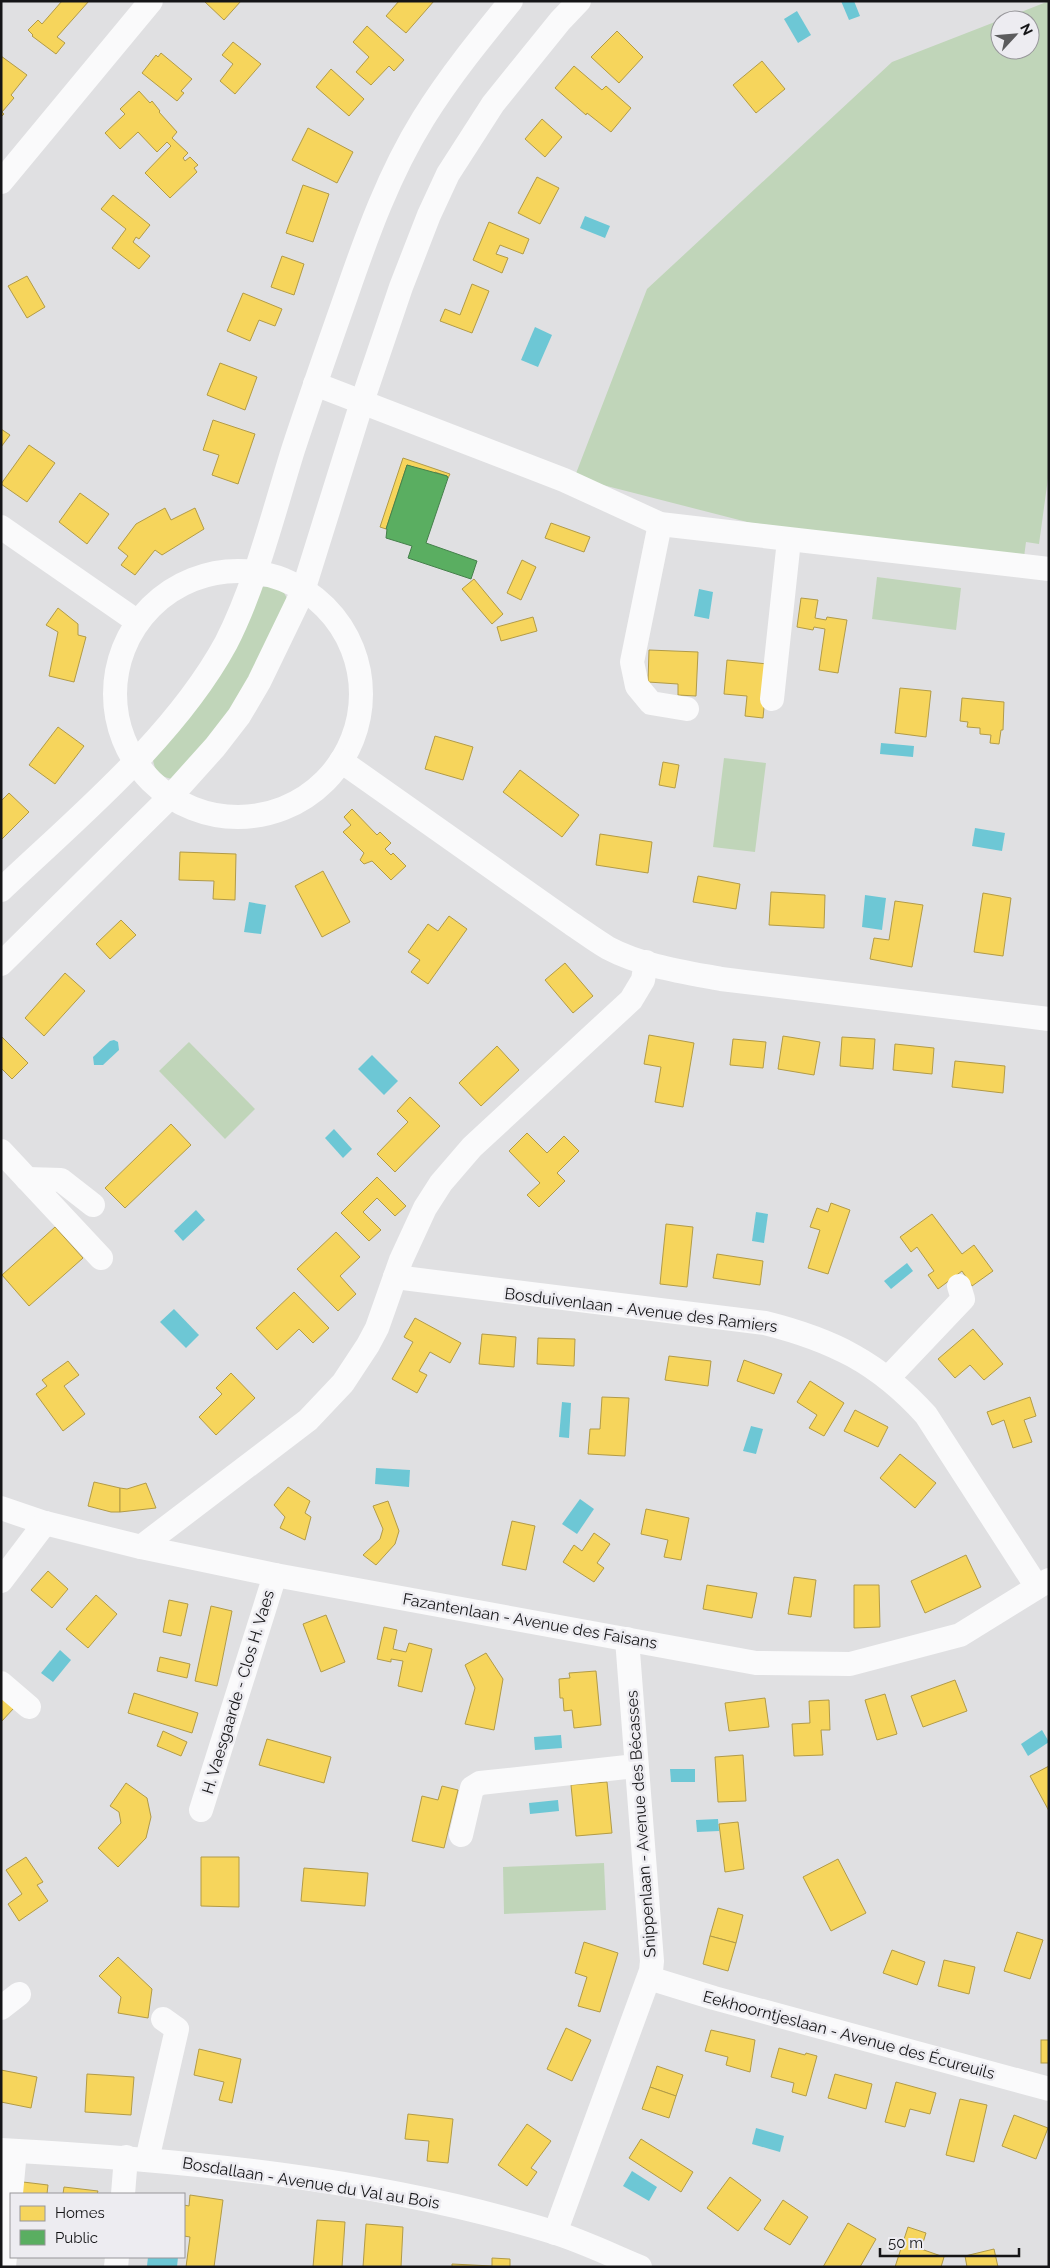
<svg xmlns="http://www.w3.org/2000/svg" width="1050" height="2268" font-family="Raleway,sans-serif">
	<rect width="100%" height="100%" fill="#e0e0e2"/>
	<g fill="#c0d5b9">
		<polygon points="1049,1 1049,471 1039,544 1026,542 1024,557 751,523 595,483 575,476 647,289 892,62 1000,20 1000,50 1030,50 1030,20 1001,20"/>
		<polygon points="877,577 961,588 956,630 872,619"/>
		<path d="M273,586L283,591L288,600L253,684L174,779C162,778 155,773 153,760L262,587Z"/>
		<polygon points="724,758 766,763 755,852 713,847"/>
		<polygon points="189,1042 255,1109 225,1139 159,1071"/>
		<polygon points="604,1863 606,1910 504,1914 503,1867"/>
	</g>
	<g fill="#6dc7d5">
		<polygon points="841,1 854,1 860,16 849,20"/>
		<polygon points="797,11 811,35 798,43 784,19"/>
		<polygon points="585,216 610,226 605,238 580,228"/>
		<polygon points="535,327 552,335 538,367 521,360"/>
		<polygon points="699,589 713,592 709,619 694,616"/>
		<polygon points="881,743 914,746 913,757 880,754"/>
		<polygon points="975,828 1005,833 1002,851 972,846"/>
		<polygon points="865,895 886,898 882,930 862,927"/>
		<polygon points="249,902 266,905 261,934 244,932"/>
		<polygon points="114,1040 118,1042 119,1050 103,1065 94,1065 93,1057 110,1041"/>
		<polygon points="372,1055 398,1081 384,1095 358,1069"/>
		<polygon points="334,1129 352,1149 343,1158 325,1138"/>
		<polygon points="196,1210 205,1220 183,1241 174,1231"/>
		<polygon points="756,1212 768,1214 764,1243 752,1241"/>
		<polygon points="907,1263 913,1271 891,1289 884,1281"/>
		<polygon points="174,1309 199,1335 186,1348 160,1322"/>
		<polygon points="562,1402 571,1403 569,1438 559,1437"/>
		<polygon points="751,1426 763,1429 756,1454 743,1451"/>
		<polygon points="376,1468 410,1470 409,1487 375,1484"/>
		<polygon points="580,1499 594,1509 577,1534 562,1524"/>
		<polygon points="60,1650 71,1660 53,1682 41,1673"/>
		<polygon points="1042,1730 1049,1742 1028,1756 1021,1744"/>
		<polygon points="561,1735 562,1748 535,1750 534,1737"/>
		<polygon points="670,1769 695,1769 695,1782 671,1782"/>
		<polygon points="558,1800 559,1811 530,1814 529,1803"/>
		<polygon points="718,1819 719,1831 697,1832 696,1820"/>
		<polygon points="756,2128 784,2136 780,2152 752,2144"/>
		<polygon points="632,2171 657,2187 649,2201 623,2186"/>
		<polygon points="148,2257 178,2257 177,2267 147,2266"/>
	</g>
	<g fill="#f6d55c" stroke="#b29b47">
		<polygon points="62,1 89,1 57,37 65,43 56,54 32,36 33,35 28,30 38,20 42,24"/>
		<polygon points="204,1 241,1 224,20"/>
		<polygon points="399,1 434,1 406,33 386,16"/>
		<polygon points="367,26 404,60 394,71 389,66 371,85 356,72 369,57 353,42"/>
		<polygon points="617,31 643,57 619,83 591,57"/>
		<polygon points="233,42 261,64 235,94 220,81 233,64 222,55"/>
		<polygon points="161,53 192,79 181,91 184,93 177,101 142,73 156,55 158,57"/>
		<polygon points="1,56 27,75 11,95 14,98 2,112 4,114 1,117"/>
		<polygon points="762,61 785,89 756,113 733,85"/>
		<polygon points="574,66 602,90 606,86 631,108 611,132 587,113 586,115 555,88"/>
		<polygon points="331,69 364,99 349,116 316,87"/>
		<polygon points="139,91 150,103 152,101 160,111 159,112 177,132 172,138 188,153 183,158 185,161 190,157 198,165 194,168 197,172 170,198 145,173 171,146 167,142 157,152 138,132 120,149 105,133 125,114 120,109"/>
		<polygon points="542,119 562,137 545,157 525,139"/>
		<polygon points="308,128 353,152 337,183 292,160"/>
		<polygon points="537,177 559,188 540,224 518,213"/>
		<polygon points="303,185 329,194 313,242 286,233"/>
		<polygon points="113,195 150,225 139,239 136,237 133,242 150,256 139,269 112,248 126,229 101,209"/>
		<polygon points="489,222 529,239 523,254 500,245 496,254 508,258 502,273 473,260"/>
		<polygon points="282,256 304,264 294,295 271,287"/>
		<polygon points="27,276 45,307 27,318 8,286"/>
		<polygon points="472,284 489,291 472,333 440,321 445,309 460,315"/>
		<polygon points="243,293 282,309 275,326 259,320 250,341 227,331"/>
		<polygon points="220,363 257,377 245,410 207,395"/>
		<polygon points="213,420 255,434 238,484 212,475 219,455 203,450"/>
		<polygon points="1,429 10,435 1,447"/>
		<polygon points="29,445 55,463 27,502 1,484"/>
		<polygon points="403,458 450,474 448,478 447,476 435,472 434,474 407,465 386,529 380,527"/>
		<polygon points="80,493 109,514 87,544 59,522"/>
		<polygon points="165,508 171,520 195,508 204,529 162,555 155,550 135,575 121,565 128,556 118,548 136,524"/>
		<polygon points="551,523 590,537 584,552 545,538"/>
		<polygon points="522,560 536,567 521,600 507,593"/>
		<polygon points="474,579 503,614 492,624 462,589"/>
		<polygon points="801,598 818,600 815,618 826,620 827,617 847,620 838,673 819,670 825,629 814,627 813,630 797,627"/>
		<polygon points="58,608 78,624 78,635 86,637 74,682 49,676 58,632 46,625"/>
		<polygon points="533,617 537,631 501,641 497,627"/>
		<polygon points="649,650 698,652 696,696 678,695 678,684 648,682"/>
		<polygon points="727,660 768,664 763,718 745,716 747,696 724,694"/>
		<polygon points="900,688 931,691 926,737 895,733"/>
		<polygon points="962,698 1004,702 1003,730 1001,730 999,744 990,743 991,735 980,734 980,728 967,727 968,722 960,721"/>
		<polygon points="58,727 84,746 55,784 29,765"/>
		<polygon points="435,736 473,747 463,780 425,769"/>
		<polygon points="663,762 679,765 675,788 659,785"/>
		<polygon points="520,770 579,815 562,837 503,792"/>
		<polygon points="9,793 29,812 1,840 1,801"/>
		<polygon points="352,809 377,835 380,832 391,843 385,849 391,855 393,853 406,866 391,880 372,861 364,864 360,860 364,853 343,832 351,825 344,817"/>
		<polygon points="600,834 652,842 648,873 596,865"/>
		<polygon points="180,852 236,854 235,900 213,899 214,881 179,880"/>
		<polygon points="323,871 350,922 322,937 295,886"/>
		<polygon points="698,876 740,884 736,909 693,902"/>
		<polygon points="771,892 825,895 824,928 769,925"/>
		<polygon points="983,893 1011,898 1003,956 974,952"/>
		<polygon points="895,901 923,905 912,967 870,959 874,938 889,940"/>
		<polygon points="449,916 467,929 428,984 411,972 420,960 408,952 428,924 438,931"/>
		<polygon points="121,920 136,935 110,959 96,944"/>
		<polygon points="565,963 593,996 573,1013 545,980"/>
		<polygon points="65,973 85,991 44,1036 25,1018"/>
		<polygon points="649,1035 694,1043 683,1107 655,1102 661,1067 644,1064"/>
		<polygon points="1,1036 28,1063 12,1079 1,1068"/>
		<polygon points="783,1036 820,1042 814,1075 778,1069"/>
		<polygon points="842,1037 875,1039 873,1069 840,1066"/>
		<polygon points="733,1039 766,1042 763,1068 730,1065"/>
		<polygon points="895,1044 934,1048 932,1074 893,1070"/>
		<polygon points="497,1046 519,1070 481,1106 459,1083"/>
		<polygon points="955,1061 1005,1066 1003,1093 952,1087"/>
		<polygon points="410,1097 440,1126 395,1172 377,1154 408,1122 397,1111"/>
		<polygon points="171,1124 191,1145 125,1208 105,1188"/>
		<polygon points="527,1133 547,1153 564,1136 579,1151 557,1173 565,1181 539,1207 527,1195 540,1183 509,1151"/>
		<polygon points="377,1177 406,1206 395,1216 377,1198 363,1212 381,1230 369,1241 341,1213"/>
		<polygon points="831,1203 850,1210 828,1274 808,1268 820,1230 810,1227 817,1208 828,1212"/>
		<polygon points="932,1214 962,1254 974,1245 993,1271 972,1286 962,1271 938,1289 928,1275 934,1271 917,1247 911,1252 900,1237"/>
		<polygon points="666,1224 693,1227 687,1287 660,1284"/>
		<polygon points="55,1227 83,1258 29,1306 2,1275"/>
		<polygon points="336,1232 360,1257 340,1276 356,1294 338,1311 297,1269"/>
		<polygon points="717,1254 763,1261 760,1285 713,1278"/>
		<polygon points="294,1292 329,1328 313,1343 299,1329 277,1350 256,1328"/>
		<polygon points="415,1318 461,1343 450,1363 430,1352 419,1371 427,1375 417,1393 392,1379 413,1342 404,1337"/>
		<polygon points="973,1329 1003,1364 984,1380 970,1365 955,1378 938,1359"/>
		<polygon points="482,1334 516,1337 514,1367 479,1364"/>
		<polygon points="538,1338 575,1339 574,1366 537,1364"/>
		<polygon points="669,1356 711,1361 708,1386 665,1380"/>
		<polygon points="744,1360 782,1374 774,1394 737,1381"/>
		<polygon points="68,1361 79,1375 64,1386 85,1414 63,1431 36,1394 47,1386 42,1380"/>
		<polygon points="231,1373 255,1398 216,1435 199,1417 222,1394 216,1388"/>
		<polygon points="810,1381 844,1403 824,1436 809,1428 817,1415 797,1402"/>
		<polygon points="602,1397 629,1398 625,1456 588,1454 590,1429 600,1429"/>
		<polygon points="1030,1397 1036,1416 1024,1420 1032,1442 1013,1448 1004,1420 992,1425 987,1412"/>
		<polygon points="855,1410 888,1427 878,1447 844,1431"/>
		<polygon points="900,1454 936,1483 915,1508 880,1478"/>
		<polygon points="94,1482 120,1488 120,1512 111,1512 88,1506"/>
		<polygon points="146,1483 156,1508 120,1512 120,1488 127,1489"/>
		<polygon points="288,1487 310,1501 305,1513 311,1517 305,1540 280,1528 285,1517 274,1505"/>
		<polygon points="388,1501 399,1531 395,1544 376,1565 363,1555 380,1539 383,1529 373,1506"/>
		<polygon points="646,1509 689,1518 681,1560 664,1557 668,1540 641,1534"/>
		<polygon points="512,1521 535,1526 526,1570 502,1565"/>
		<polygon points="594,1533 610,1544 597,1563 604,1568 594,1582 563,1562 574,1545 582,1551"/>
		<polygon points="966,1555 981,1587 925,1613 911,1581"/>
		<polygon points="48,1571 68,1589 52,1608 31,1590"/>
		<polygon points="794,1577 816,1580 811,1617 788,1614"/>
		<polygon points="707,1585 757,1593 752,1618 703,1609"/>
		<polygon points="854,1585 879,1585 880,1627 854,1628"/>
		<polygon points="96,1595 117,1614 88,1648 66,1629"/>
		<polygon points="169,1600 188,1604 181,1636 163,1632"/>
		<polygon points="211,1606 232,1611 217,1686 195,1681"/>
		<polygon points="326,1615 345,1662 321,1672 303,1624"/>
		<polygon points="384,1627 397,1630 393,1649 406,1652 409,1643 432,1649 422,1692 398,1686 403,1661 391,1659 391,1662 377,1659"/>
		<polygon points="486,1653 503,1679 494,1730 465,1724 475,1688 465,1665"/>
		<polygon points="160,1657 190,1664 187,1678 157,1671"/>
		<polygon points="596,1671 601,1725 574,1728 572,1710 564,1711 563,1698 560,1698 559,1679 570,1678 569,1673"/>
		<polygon points="955,1680 967,1711 923,1727 911,1696"/>
		<polygon points="134,1693 198,1713 192,1733 128,1713"/>
		<polygon points="885,1694 897,1734 877,1740 865,1700"/>
		<polygon points="1,1696 14,1708 1,1722"/>
		<polygon points="765,1698 769,1727 729,1731 725,1703"/>
		<polygon points="829,1700 830,1730 821,1730 823,1755 794,1756 792,1724 810,1723 809,1701"/>
		<polygon points="163,1731 187,1742 181,1756 157,1746"/>
		<polygon points="267,1739 331,1757 324,1783 259,1765"/>
		<polygon points="743,1755 746,1801 718,1802 715,1757"/>
		<polygon points="1049,1766 1049,1811 1030,1776"/>
		<polygon points="607,1782 612,1833 576,1836 571,1785"/>
		<polygon points="126,1783 147,1798 151,1817 146,1838 118,1867 98,1848 121,1823 119,1812 110,1806"/>
		<polygon points="442,1786 458,1790 444,1848 412,1841 422,1796 438,1800"/>
		<polygon points="738,1822 744,1869 725,1872 719,1824"/>
		<polygon points="26,1857 43,1882 37,1885 48,1901 19,1921 8,1904 22,1894 6,1870"/>
		<polygon points="201,1857 239,1857 239,1907 201,1906"/>
		<polygon points="838,1859 866,1913 831,1931 803,1877"/>
		<polygon points="304,1868 368,1873 365,1906 301,1901"/>
		<polygon points="718,1908 743,1915 736,1943 710,1936"/>
		<polygon points="1017,1932 1043,1940 1030,1979 1004,1971"/>
		<polygon points="710,1936 736,1943 728,1971 703,1964"/>
		<polygon points="584,1942 618,1953 600,2012 578,2006 587,1977 575,1973"/>
		<polygon points="892,1950 925,1962 917,1985 883,1973"/>
		<polygon points="118,1957 152,1989 148,2018 118,2013 121,1997 99,1976"/>
		<polygon points="944,1960 975,1967 969,1994 938,1986"/>
		<polygon points="566,2028 591,2040 572,2081 547,2069"/>
		<polygon points="711,2030 755,2040 750,2072 726,2065 728,2057 705,2051"/>
		<rect x="1041" y="2040" width="8" height="23"/>
		<polygon points="779,2048 805,2055 806,2053 817,2056 806,2096 792,2092 794,2083 771,2077"/>
		<polygon points="199,2049 241,2059 232,2103 219,2100 224,2082 194,2075"/>
		<polygon points="657,2066 683,2075 676,2096 650,2087"/>
		<polygon points="1,2070 37,2077 31,2108 1,2102"/>
		<polygon points="87,2074 134,2077 131,2115 85,2112"/>
		<polygon points="835,2074 872,2084 866,2109 828,2098"/>
		<polygon points="896,2082 936,2093 930,2114 910,2109 905,2127 885,2122"/>
		<polygon points="650,2087 676,2096 669,2118 642,2109"/>
		<polygon points="960,2099 987,2105 974,2162 946,2155"/>
		<polygon points="408,2114 453,2119 448,2163 427,2161 429,2141 405,2139"/>
		<polygon points="1014,2115 1048,2128 1036,2159 1002,2146"/>
		<polygon points="527,2124 551,2141 531,2168 537,2172 527,2186 498,2165"/>
		<polygon points="641,2139 693,2172 681,2192 629,2158"/>
		<polygon points="730,2177 761,2200 738,2231 707,2208"/>
		<polygon points="23,2182 48,2185 47,2194 21,2194"/>
		<polygon points="64,2187 98,2191 97,2194 63,2194"/>
		<polygon points="190,2195 223,2200 214,2267 186,2267 190,2237 184,2236 184,2205 189,2206"/>
		<polygon points="783,2200 808,2217 790,2245 764,2229"/>
		<polygon points="317,2220 345,2222 342,2267 313,2267"/>
		<polygon points="848,2223 876,2239 860,2267 823,2267"/>
		<polygon points="366,2224 403,2227 401,2267 363,2267"/>
		<polygon points="908,2227 926,2233 921,2249 944,2257 941,2267 895,2267"/>
		<polygon points="994,2249 998,2267 967,2267 965,2256"/>
		<polygon points="492,2258 510,2259 510,2267 452,2267 452,2264 492,2266"/>
	</g>
	<polygon fill="#5aae61" stroke="#45804b" points="407,465 447,476 448,478 426,543 477,561 471,579 408,558 412,546 386,538 387,529 386,529"/>
	<g fill="none" stroke-linecap="round" stroke-linejoin="round">
		<g stroke="#fafafb" stroke-width="24">
			<polyline points="1,182 151,1"/>
			<polyline points="315,384 564,480 660,524 1049,569"/>
			<polyline points="660,524 632,662 637,686 651,703 687,709"/>
			<polyline points="1,527 138,622"/>
			<circle cx="238" cy="694" r="123"/>
			<polyline points="772,699 789,540"/>
			<path d="M341,761L572,924C584,932 596,941 608,948C642,966 684,972 721,979L1049,1019"/>
			<path d="M1,890C78,817 175,737 226,643C255,587 274,511 293,450C310,398 328,347 346,296C367,235 389,174 423,119C449,77 480,39 511,1"/>
			<polyline points="1,964 171,796 215,747 239,716 259,682 303,591 362,402 401,287 429,215 448,174 493,104 560,21 579,1"/>
			<polyline points="1,1151 101,1258"/>
			<polyline points="27,1179 61,1180 93,1205"/>
			<path d="M395,1277L765,1323C833,1340 879,1363 926,1415L1037,1587"/>
			<polyline points="888,1378 963,1299 959,1286"/>
			<polyline points="1,1508 45,1523 141,1547 275,1575 756,1663 850,1664 960,1635 1049,1580"/>
			<polyline points="141,1547 308,1420 343,1383 368,1345 377,1328 401,1260 425,1208 441,1183 472,1147 631,1000 643,980 646,962"/>
			<polyline points="1,1581 45,1523"/>
			<polyline points="1,1683 29,1707"/>
			<polyline points="201,1810 275,1575"/>
			<polyline points="461,1835 472,1788 480,1783 636,1766"/>
			<polyline points="649,1978 714,1998 1049,2089"/>
			<polyline points="1,2008 19,1994"/>
			<path d="M1,2150C184,2160 377,2178 553,2232C582,2241 611,2255 640,2267"/>
			<polyline points="147,2160 177,2029 163,2019"/>
			<polyline points="123,2194 126,2157"/>
			<polyline points="555,2233 651,1971 652,1961 627,1639"/>
			<polyline points="4,2267 15,2151"/>
			<polyline points="116,2267 117,2257"/>
		</g>
	</g>
	<g text-anchor="middle" dominant-baseline="central" stroke-width="5" stroke-linejoin="round" paint-order="stroke">
		<g font-size="16" fill="#151517" stroke="#edecf1">
			<text transform="translate(641 1310) rotate(7)">Bosduivenlaan - Avenue des Ramiers</text>
			<text transform="translate(530 1621) rotate(10)">Fazantenlaan - Avenue des Faisans</text>
			<text transform="translate(238 1692) rotate(-73)">H. Vaesgaarde - Clos H. Vaes</text>
			<text transform="translate(641 1824) rotate(-94)">Snippenlaan - Avenue des Bécasses</text>
			<text transform="translate(849 2035) rotate(15)">Eekhoorntjeslaan - Avenue des Écureuils</text>
			<text transform="translate(311 2183) rotate(9)">Bosdallaan - Avenue du Val au Bois</text>
		</g>
	</g>
	<rect width="1050" height="2268" fill="none" stroke="#151517" stroke-width="5"/>
	<rect x="10" y="2193" width="175" height="65" fill="#edecf1" stroke="#97969a"/>
	<rect x="20" y="2206" width="25" height="15" fill="#f6d55c" stroke="#97969a"/>
	<text x="55" y="2218" font-size="15" fill="#151517">Homes</text>
	<rect x="20" y="2230" width="25" height="15" fill="#5aae61" stroke="#97969a"/>
	<text x="55" y="2243" font-size="15" fill="#151517">Public</text>
	<g transform="translate(1015 35) rotate(64)"><circle r="24" fill="#edecf1" stroke="#97969a"/>
	<path d="M0-4L9 19L0 12L-9 19Z" fill="#5c5c5e"/>
	<text y="-8" font-size="14" font-weight="bold" text-anchor="middle" fill="#151517">N</text>
	</g>
	<path d="M880 2248v8h139v-8" fill="none" stroke="#151517" stroke-width="2.5"/>
	<text x="888" y="2248" font-size="15" fill="#151517" stroke="#edecf1" stroke-width="4" paint-order="stroke">50 m</text>
</svg>
